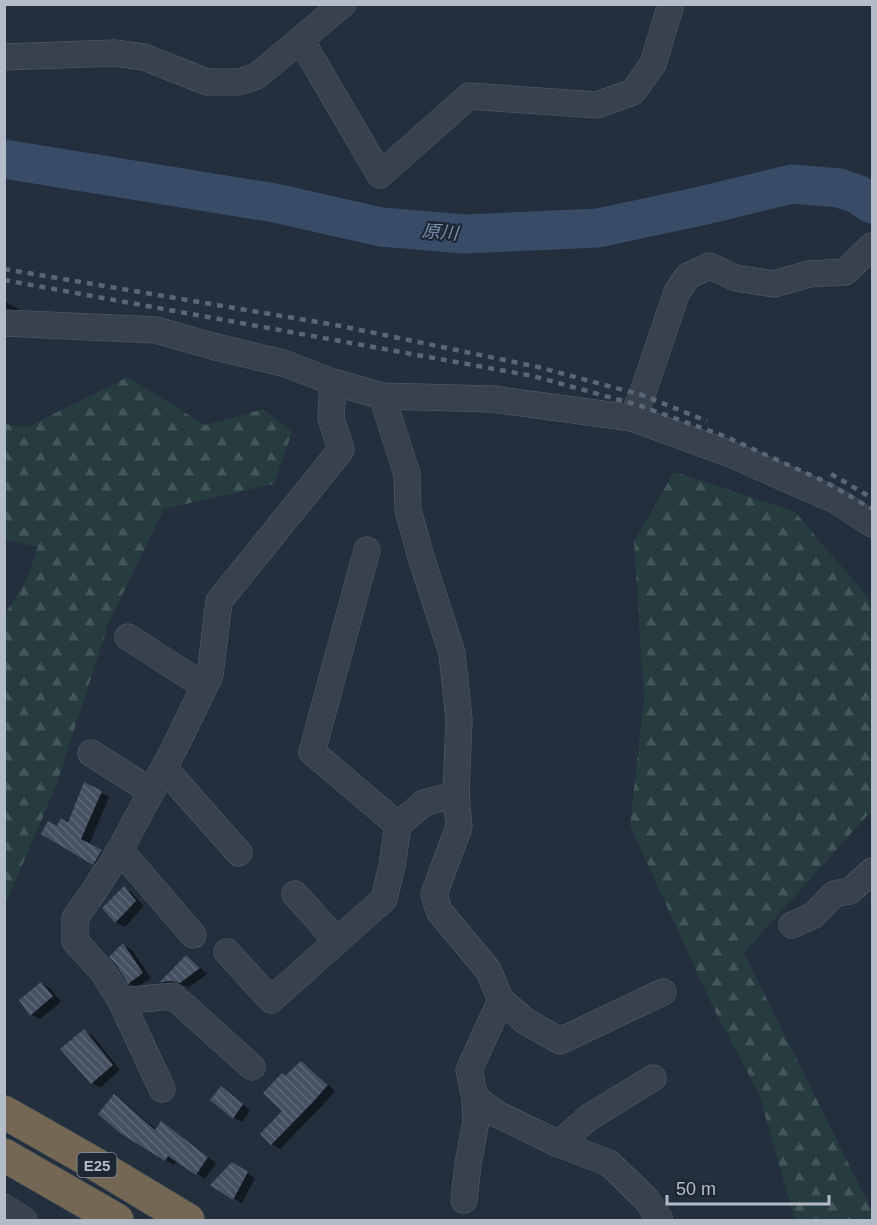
<svg xmlns="http://www.w3.org/2000/svg" width="877" height="1225" font-family="Arial,'Noto Sans JP',sans-serif">
	<defs>
		<pattern id="forest-firs" width="22" height="20" patternUnits="userSpaceOnUse" patternTransform="scale(1.5)"><rect width="22" height="20" fill="#263c3f"/><path d="M5 1l3.5 6h-7zM16 11l3.5 6h-7z" fill="#435659"/></pattern>
		<pattern id="building-back-hatch" width="6" height="6" patternUnits="userSpaceOnUse" patternTransform="scale(1.5)"><rect width="6" height="6" fill="#455162"/><path d="M-1 5l2 2M0 0l6 6M5-1l2 2" fill="none" stroke="#5d6877"/></pattern>
	</defs>
	<rect width="100%" height="100%" fill="#242f3e"/>
	<g fill="url(#forest-firs)">
		<polygon points="128,377 205,425 263,409 292,432 274,484 164,509 109,622 57,783 7,901 5,902 5,614 26,581 38,547 5,540 5,424 27,427"/>
		<polygon points="674,472 794,511 872,602 872,810 744,953 870,1207 872,1209 872,1220 795,1220 759,1094 713,1007 630,826 644,699 634,542"/>
	</g>
	<g fill="#0007">
		<polygon points="4,301 19,309 4,319"/>
		<polygon points="85,784 109,797 89,845 109,856 102,868 43,833 69,825"/>
		<polygon points="124,888 132,893 144,906 125,927 116,922 104,908"/>
		<polygon points="123,945 132,950 151,978 137,988 129,983"/>
		<polygon points="186,957 194,962 207,974 189,987 182,985 169,986 162,982"/>
		<polygon points="41,983 50,988 61,1002 40,1019 31,1015"/>
		<polygon points="84,1031 92,1035 120,1070 100,1088 92,1083"/>
		<polygon points="302,1063 310,1068 335,1091 320,1108 280,1149 272,1144"/>
		<polygon points="221,1088 229,1093 250,1110 242,1122 234,1118 212,1100"/>
		<polygon points="115,1096 123,1101 157,1130 170,1128 216,1163 205,1179 177,1160 174,1165 165,1160"/>
		<polygon points="241,1169 255,1178 242,1203 233,1198"/>
	</g>
	<g fill="none" stroke-linecap="round" stroke-linejoin="round">
		<polyline stroke="#394c67" stroke-width="39" points="4,159 275,203 381,227 465,234 598,228 701,206 792,184 839,188 857,194 872,204"/>
	</g>
	<g fill="url(#building-back-hatch)">
		<polygon points="84,782 102,791 81,839 102,850 93,865 41,834 48,821 57,826 61,818 68,823"/>
		<polygon points="124,886 136,901 115,923 102,908"/>
		<polygon points="123,943 143,973 128,984 116,964 109,957"/>
		<polygon points="186,955 200,968 180,983 172,981 160,982"/>
		<polygon points="41,982 53,996 30,1016 19,1000"/>
		<polygon points="84,1029 113,1065 91,1084 60,1049"/>
		<polygon points="301,1061 328,1085 312,1103 271,1145 260,1134 282,1111 263,1093 282,1073 285,1076"/>
		<polygon points="221,1086 243,1104 233,1119 210,1100"/>
		<polygon points="114,1094 155,1130 161,1121 208,1157 196,1175 168,1156 165,1161 120,1133 98,1114"/>
		<polygon points="232,1162 248,1172 233,1200 210,1185"/>
	</g>
	<g fill="none" stroke-linecap="round" stroke-linejoin="round">
		<g stroke="#565f6c" stroke-width="27">
			<g id="minor">
				<polyline points="301,40 380,175 469,96 597,105 633,92 653,64 671,4"/>
				<polyline points="4,57 114,53 144,57 207,82 239,82 257,76 343,4"/>
				<polyline points="4,323 156,330 216,347 283,363 333,382 382,396 493,399 632,418 728,453 835,500 872,524"/>
				<polyline points="382,396 407,474 408,510 421,557 452,653 459,719 456,794 459,827 434,894 439,911 488,970 501,1000 525,1021 560,1041 663,992"/>
				<polyline points="632,418 642,395 677,292 688,276 709,266 736,278 774,284 809,274 845,272 872,246"/>
				<polyline points="367,550 312,752 398,825"/>
				<polyline points="128,637 204,686"/>
				<polyline points="91,753 151,791"/>
				<polyline points="164,768 239,853"/>
				<polyline points="120,850 193,935"/>
				<polyline points="295,894 337,941"/>
				<polyline points="792,925 814,915 834,894 850,891 872,871"/>
				<polyline points="227,952 271,1000 384,899 392,866 398,825 424,803 456,794"/>
				<polyline points="501,1000 469,1070 475,1098 497,1114 559,1144 588,1118 653,1078"/>
				<polyline points="121,1001 173,996 252,1067"/>
				<polyline points="162,1089 121,1001 103,972 75,941 75,918 94,891 120,850 174,749 210,675 219,601 341,450 331,418 333,382"/>
				<polyline points="559,1144 609,1163 647,1200 660,1220"/>
				<polyline points="464,1200 468,1164 476,1121 475,1098"/>
				<polyline points="4,1207 24,1220"/>
			</g>
		</g>
		<g stroke="#434c59" stroke-width="34">
			<g id="motorway">
				<polyline points="4,1112 97,1165 188,1220"/>
				<polyline points="4,1155 117,1220"/>
			</g>
		</g>
		<use href="#minor" stroke="#38414e" stroke-width="26"/>
		<use href="#motorway" stroke="#746855" stroke-width="33"/>
		<g stroke="#5a6575" stroke-width="4.5" stroke-dasharray="6 6" stroke-linecap="butt">
			<polyline points="4,269 341,326 538,367 642,395 707,421"/>
			<polyline points="4,280 533,376 638,405 724,436 824,481 872,509"/>
			<polyline points="831,474 872,498"/>
		</g>
	</g>
	<g text-anchor="middle" dominant-baseline="central" stroke-width="4.5" stroke-linejoin="round" paint-order="stroke">
		<rect fill="#1d2633" stroke="#878f9c" stroke-width="1.5" x="77.5" y="1153" width="39" height="24" rx="4.5"/>
		<g font-size="15" font-weight="bold" fill="#b4bcc9">
			<text x="97" y="1165">E25</text>
		</g>
		<g font-size="18" font-style="italic" fill="#7c92b1" stroke="#1d2633">
			<text transform="translate(440 232) rotate(5)">原川</text>
		</g>
	</g>
	<rect width="877" height="1225" fill="none" stroke="#b4bcc9" stroke-width="12"/>
	<path d="M667 1195v9h162v-9" fill="none" stroke="#b4bcc9" stroke-width="3"/>
	<text x="676" y="1195" font-size="18" fill="#b4bcc9" stroke="#1d2633" stroke-width="4.5" paint-order="stroke">50 m</text>
</svg>
